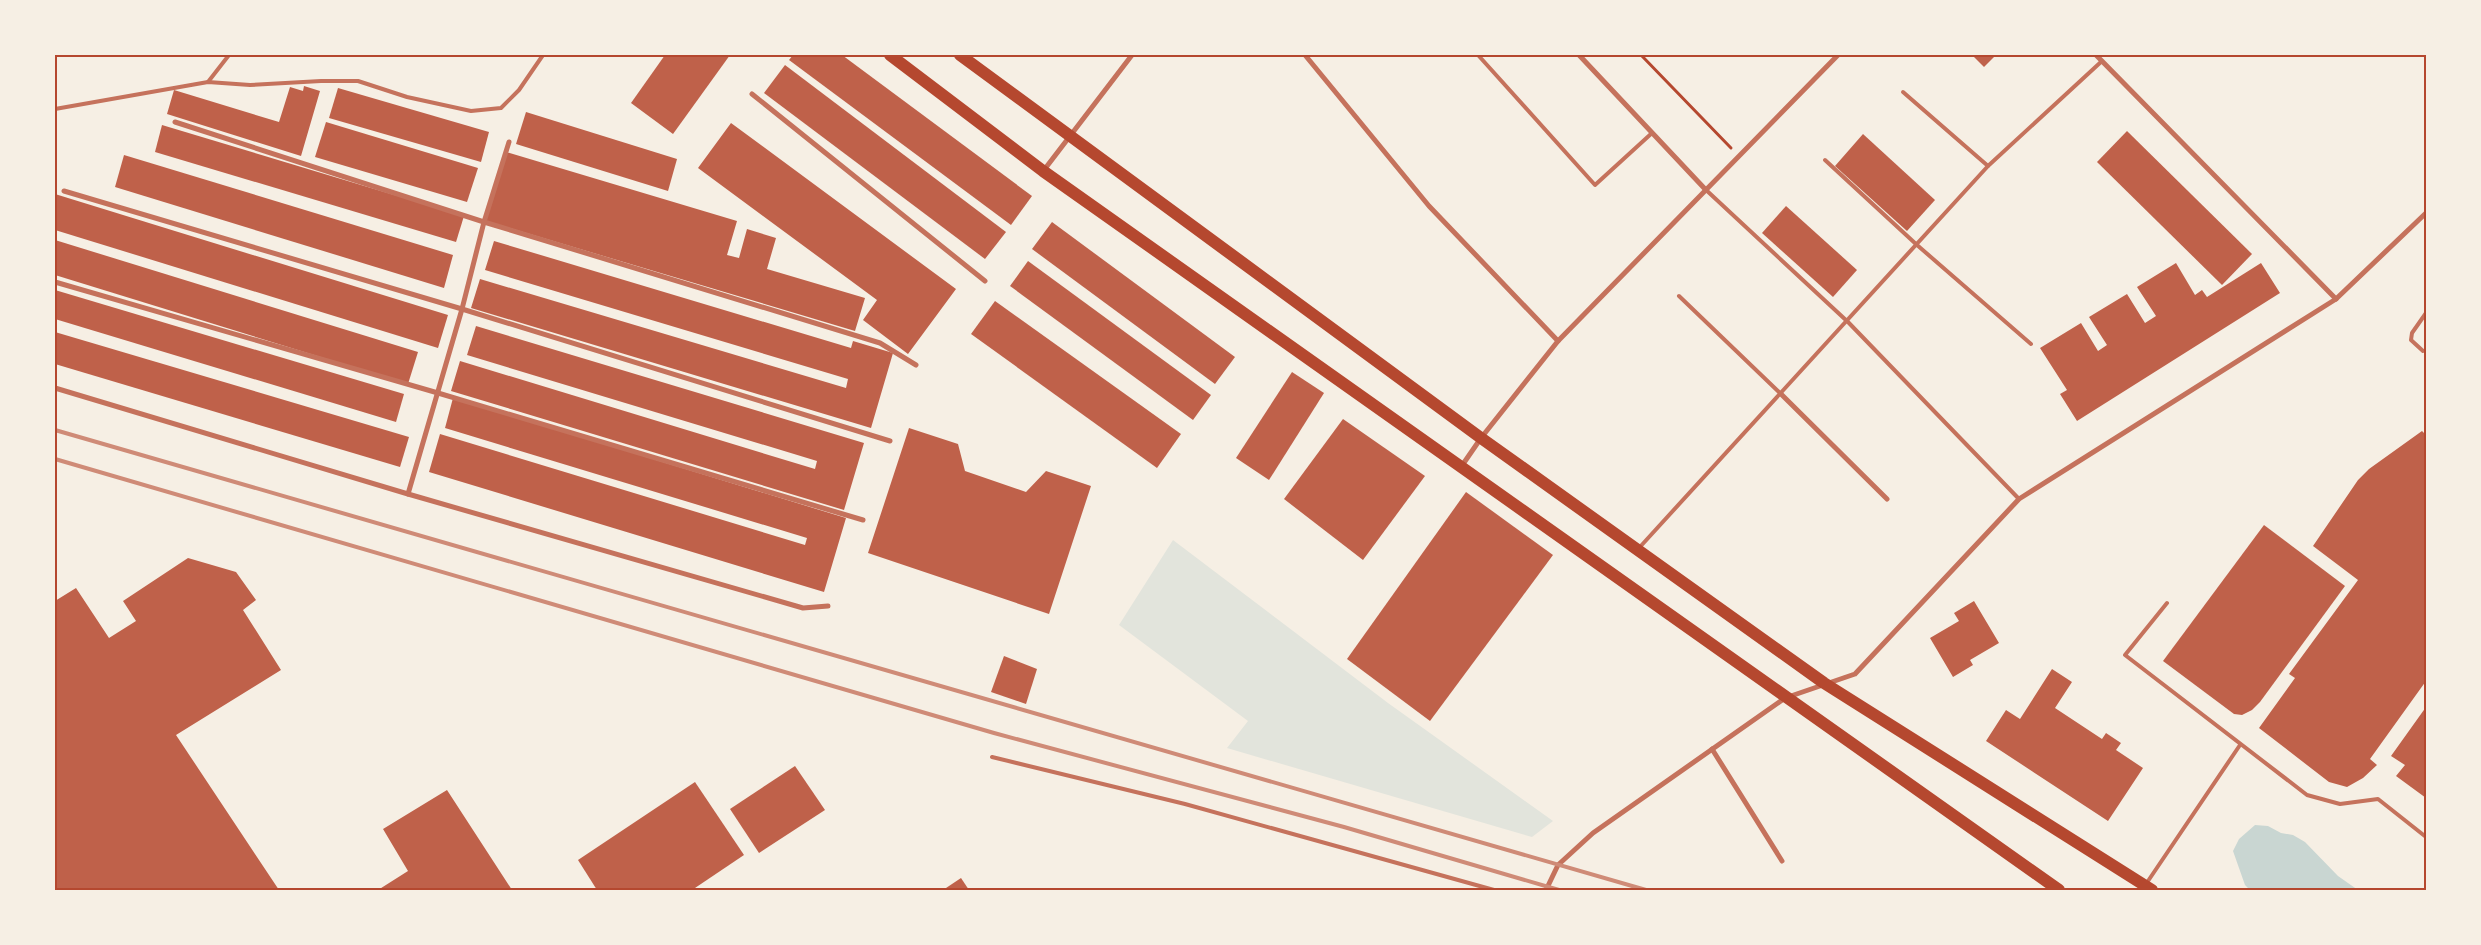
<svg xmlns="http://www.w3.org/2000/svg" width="2481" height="945" font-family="'Playfair Display',serif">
	<rect width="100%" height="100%" fill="#f6efe4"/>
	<polygon fill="#e2e4dc" points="1173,540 1388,703 1553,821 1532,837 1227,748 1248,721 1119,625"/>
	<polygon fill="#c9d6d2" points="2255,825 2268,826 2281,833 2293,835 2305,842 2338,876 2358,890 2250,890 2245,885 2233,851 2239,839"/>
	<g fill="#bf614a">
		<polygon points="665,55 730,55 673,134 631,103"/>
		<polygon points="793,55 842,55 1032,196 1011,225 789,60"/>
		<polygon points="1972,55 1996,55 1984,67"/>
		<polygon points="785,65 1006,232 985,259 764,93"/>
		<polygon points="304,86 320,91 301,156 167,114 174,90 279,122 290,87 303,91"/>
		<polygon points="338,88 489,132 481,162 329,118"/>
		<polygon points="526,112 677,159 668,191 516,144"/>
		<polygon points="326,122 478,168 467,202 315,157"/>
		<polygon points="731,123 956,289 908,354 863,320 877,300 698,168"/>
		<polygon points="162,125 464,216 456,242 155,152"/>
		<polygon points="2127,131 2252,254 2222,285 2097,162"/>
		<polygon points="1863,134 1935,200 1907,231 1835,166"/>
		<polygon points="506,152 737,221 727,255 739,258 747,229 776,238 767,269 865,298 855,331 486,221"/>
		<polygon points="124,155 453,255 444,288 115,187"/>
		<polygon points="55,194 448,315 438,348 55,230"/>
		<polygon points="1786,206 1857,270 1833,297 1762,233"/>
		<polygon points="1052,222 1235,357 1215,384 1032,249"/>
		<polygon points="55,240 418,352 408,384 55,275"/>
		<polygon points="494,241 851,348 853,341 893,353 871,428 471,308 480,279 846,388 848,379 485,270"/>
		<polygon points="1028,261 1211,395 1193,420 1010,286"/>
		<polygon points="2176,263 2195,295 2202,290 2207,297 2261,263 2280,293 2077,421 2060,394 2067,390 2040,348 2081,323 2098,351 2107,345 2089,317 2127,294 2145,323 2156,316 2137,287"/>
		<polygon points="55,290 404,394 396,422 55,319"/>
		<polygon points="995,301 1181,434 1157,468 971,334"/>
		<polygon points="476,326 864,443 844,510 451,391 460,361 815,469 817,461 467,355"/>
		<polygon points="55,332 409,437 400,467 55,364"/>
		<polygon points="1292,372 1324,393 1269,480 1236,458"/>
		<polygon points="453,398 846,518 824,592 429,472 440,434 805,545 807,538 445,428"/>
		<polygon points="1343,419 1425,476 1363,560 1284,499"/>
		<polygon points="909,428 958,444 965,471 1026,492 1046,471 1091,486 1049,614 868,553"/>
		<polygon points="2422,431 2426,435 2426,681 2370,759 2377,765 2363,778 2347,787 2329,782 2259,728 2295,678 2289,674 2358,580 2313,546 2358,480 2369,469"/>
		<polygon points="1466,492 1553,555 1430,721 1347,659"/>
		<polygon points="2264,525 2345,586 2260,702 2252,710 2242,715 2234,714 2163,661"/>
		<polygon points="188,558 236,572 256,600 243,610 281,670 176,735 279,890 55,890 55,601 76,588 109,638 136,621 123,601"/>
		<polygon points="1974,601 1999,643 1970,660 1973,665 1953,677 1930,638 1959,621 1954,613"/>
		<polygon points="1004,656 1037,669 1026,704 991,692"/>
		<polygon points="2052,669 2072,682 2055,708 2102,739 2106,733 2121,743 2116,750 2143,768 2108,821 1986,741 2006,710 2020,719"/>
		<polygon points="2426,707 2426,798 2396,776 2405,765 2391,756"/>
		<polygon points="795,766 825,810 759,853 730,809"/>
		<polygon points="695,782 744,855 692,890 597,890 578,860"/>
		<polygon points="447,790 512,890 378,890 408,871 383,829"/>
		<polygon points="961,878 969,890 943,890"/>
	</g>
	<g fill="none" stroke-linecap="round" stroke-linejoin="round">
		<polyline stroke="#b5482f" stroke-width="3" points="1641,55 1731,148"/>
		<g stroke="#c5725c" stroke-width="4">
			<polyline points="1478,55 1595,185 1652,133"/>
			<polyline points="208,82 229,55"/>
			<polyline points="1903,92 1988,166"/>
			<polyline points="55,109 208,82 250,85 321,81 358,81 407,97 471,111 501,108 519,90 543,55"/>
			<polyline points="1825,160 1917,245 2031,344"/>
			<polyline points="1705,189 1848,322 2019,499"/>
			<polyline points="1679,296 1781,394"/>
			<polyline points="2423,351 2411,340 2412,333 2426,313"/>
			<polyline points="1639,548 1988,166 2102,61"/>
			<polyline points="2167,603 2125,655 2307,795 2340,804 2378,799 2426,837"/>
			<polyline points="992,757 1185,804 1494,890"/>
			<polyline points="2146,884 2240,745"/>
		</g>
		<g stroke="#c5725c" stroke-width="5">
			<polyline points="1305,55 1429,206 1558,341"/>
			<polyline points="1579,55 1705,189"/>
			<polyline points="2096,55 2336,299"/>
			<polyline points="752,94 985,281"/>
			<polyline points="175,122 484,222 880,343 916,365"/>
			<polyline points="1044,170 1132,55"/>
			<polyline points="64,191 462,309 890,441"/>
			<polyline points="55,282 438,393 863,520"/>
			<polyline points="55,388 408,494 803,608 828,606"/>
			<polyline points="1781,394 1887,499"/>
			<polyline points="1461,467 1481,438 1558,341 1838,55"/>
			<polyline points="408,494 462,309 484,222 509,142"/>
			<polyline points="1712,749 1782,861"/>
			<polyline points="1546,890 1558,865 1593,833 1785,698 1855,674 2019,499 2336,299 2426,213"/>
		</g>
		<g stroke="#b5482f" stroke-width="12">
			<polyline points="890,55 1043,171 2059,890"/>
			<polyline points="960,55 1481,438 1824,683 2152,890"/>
		</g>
		<g stroke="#cf8b77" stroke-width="4">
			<polyline points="55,430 1646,890"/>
			<polyline points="55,459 994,733 1344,827 1559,890"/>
		</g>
	</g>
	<rect width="2481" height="945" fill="none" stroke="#f6efe4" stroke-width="112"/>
	<rect x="56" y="56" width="2369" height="833" fill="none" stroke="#b5482f" stroke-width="2"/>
</svg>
